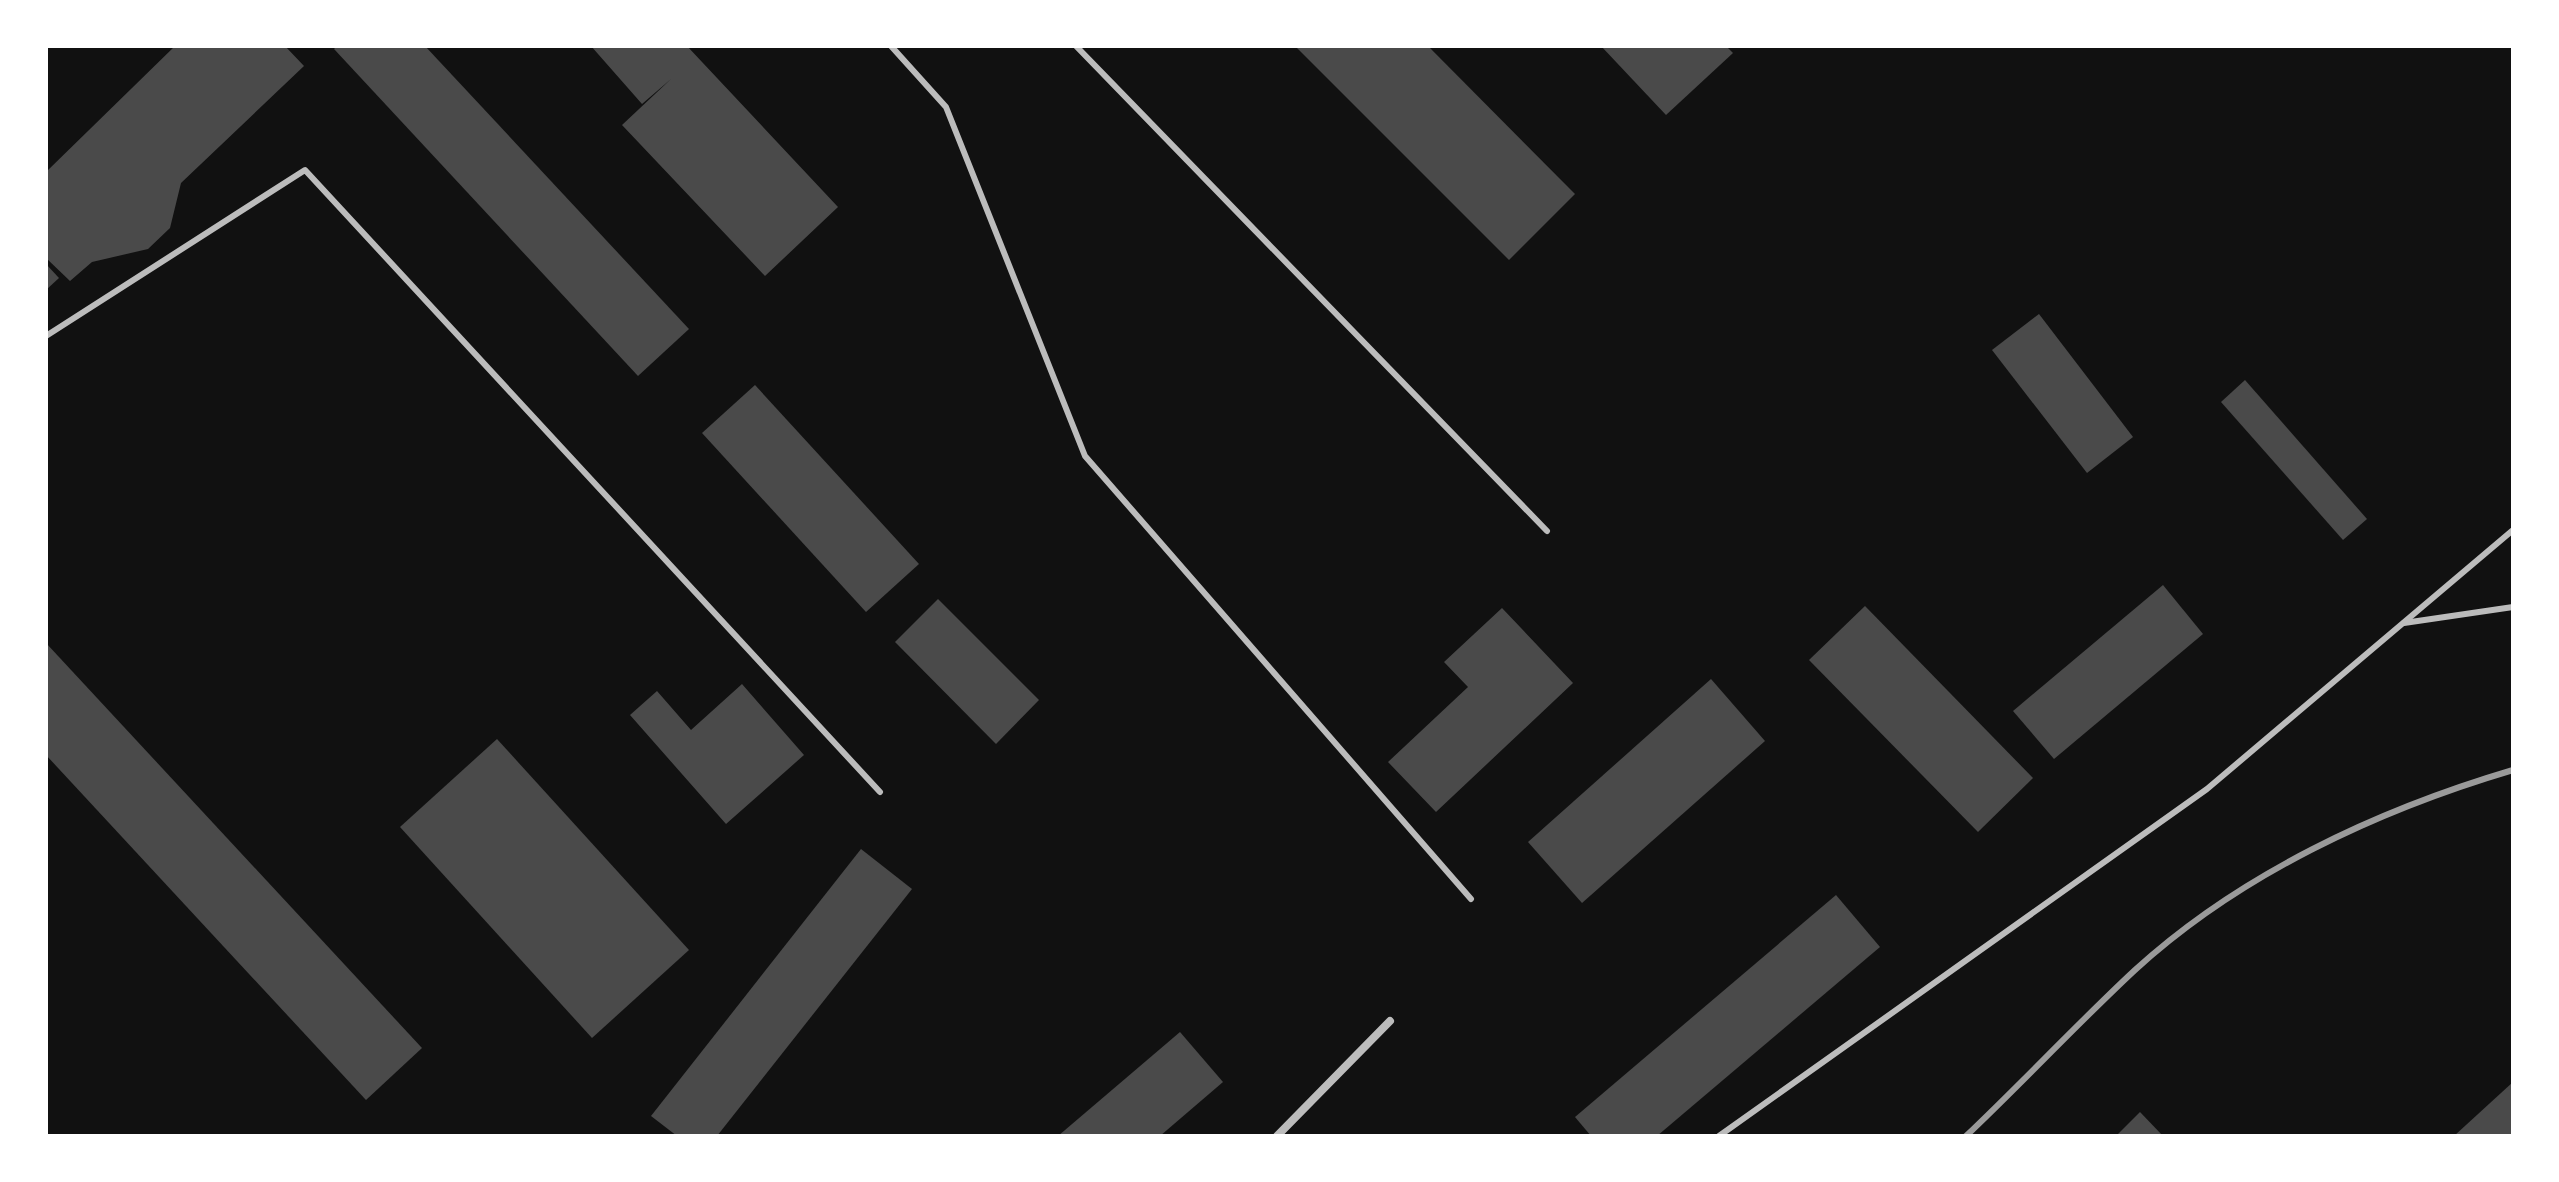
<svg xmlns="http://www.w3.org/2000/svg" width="2559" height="1182" font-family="'IBM Plex Sans',sans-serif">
	<rect width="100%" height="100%" fill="#111"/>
	<g fill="#4a4a4a">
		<polygon points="175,46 285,46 304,66 181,183 170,228 148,249 92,262 70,281 46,258 46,172"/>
		<polygon points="337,46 425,46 689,329 638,376 334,49"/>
		<polygon points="591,46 687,46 838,207 765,276 622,125 671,79 642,104"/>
		<polygon points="1295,46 1428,46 1575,194 1509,260"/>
		<polygon points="1601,46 1726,46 1733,53 1666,115"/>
		<polygon points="46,264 59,278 46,290"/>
		<polygon points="2039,314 2133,437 2087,473 1992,350"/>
		<polygon points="2245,380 2367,519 2343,540 2221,402"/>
		<polygon points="755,385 919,564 866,612 702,433"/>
		<polygon points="2163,585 2203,634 2054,759 2013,711"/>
		<polygon points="938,599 1039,700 996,744 895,642"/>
		<polygon points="1865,606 2033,778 1978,832 1809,660"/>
		<polygon points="1502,608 1573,683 1436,812 1388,762 1468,687 1444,662"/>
		<polygon points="46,643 422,1048 366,1100 46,755"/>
		<polygon points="1711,679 1765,741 1582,903 1528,842"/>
		<polygon points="742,684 804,755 726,824 630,715 657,691 691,730"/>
		<polygon points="497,739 689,950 592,1038 400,827"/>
		<polygon points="861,849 912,889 717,1136 677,1136 651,1116"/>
		<polygon points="1836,895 1880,947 1657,1136 1591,1136 1575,1117"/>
		<polygon points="1180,1032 1223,1082 1160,1136 1058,1136"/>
		<polygon points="2513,1082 2513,1136 2454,1136"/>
		<polygon points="2140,1112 2163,1136 2116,1136"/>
	</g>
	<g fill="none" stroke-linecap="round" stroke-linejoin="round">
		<g stroke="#bcbcbc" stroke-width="6">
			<polyline points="891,46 946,107 1085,456 1471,899"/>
			<polyline points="1076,46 1547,531"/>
			<polyline points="46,336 305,170 880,792"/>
			<polyline points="2404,623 2513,607"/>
			<polyline points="1719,1136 2207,789 2513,530"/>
		</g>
		<polyline stroke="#bcbcbc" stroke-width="8" points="1277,1136 1390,1021"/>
		<path stroke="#9a9a9a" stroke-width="6" d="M1966,1136C2023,1082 2077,1024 2135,970C2240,874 2378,810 2513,770"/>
	</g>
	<rect width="2559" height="1182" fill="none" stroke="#ffffff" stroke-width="96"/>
</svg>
